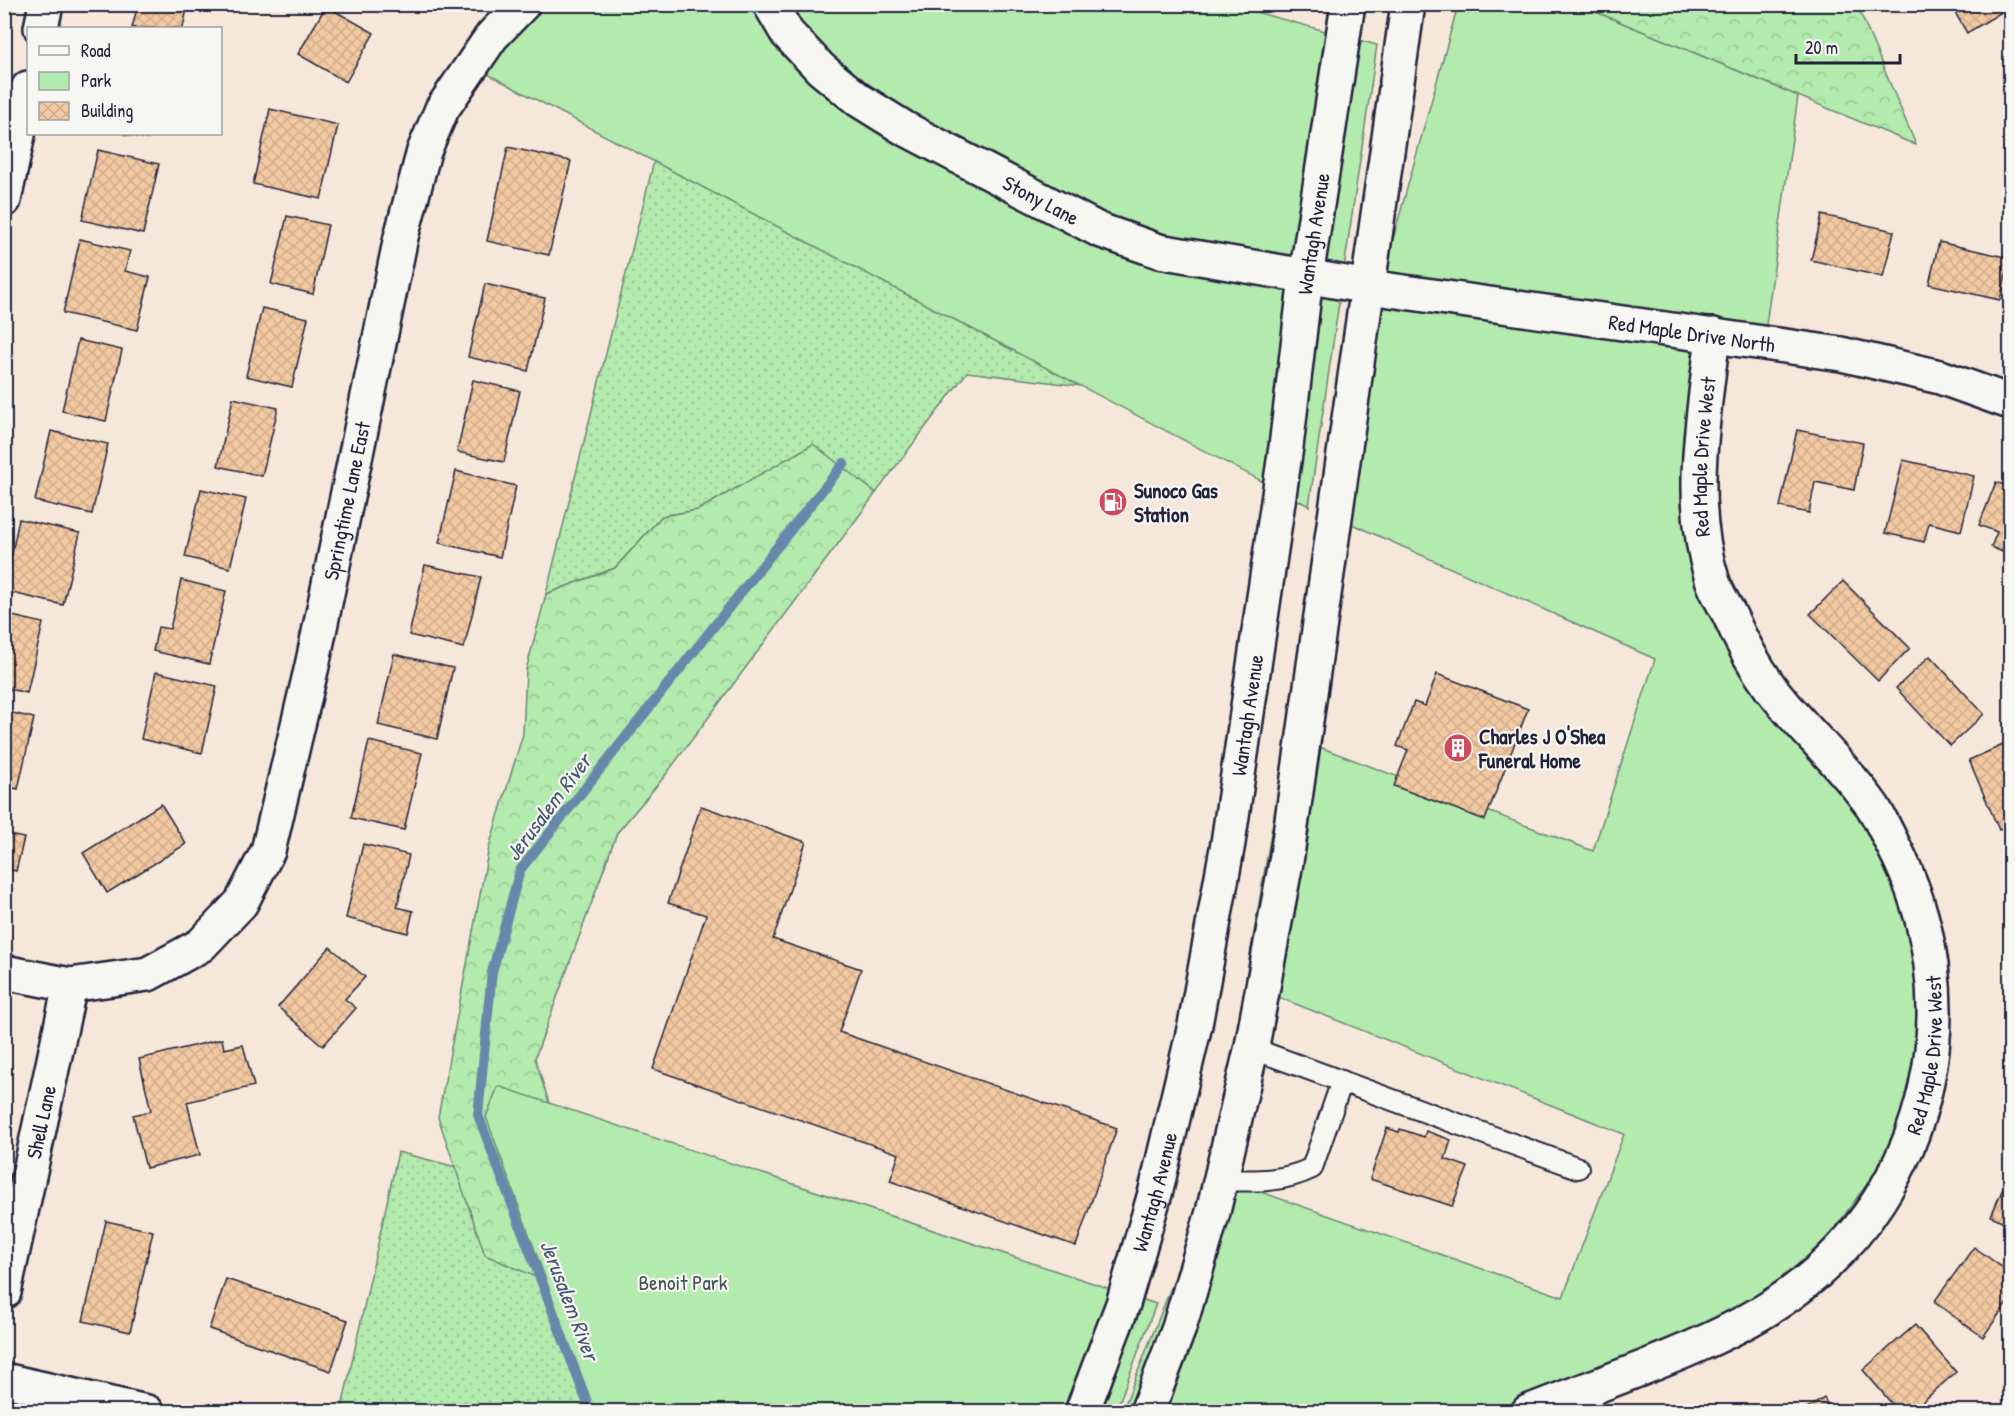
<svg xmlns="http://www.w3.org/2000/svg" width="2015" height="1416" font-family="'Patrick Hand',sans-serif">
	<defs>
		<pattern id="grass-dots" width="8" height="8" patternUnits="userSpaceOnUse" patternTransform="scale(1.5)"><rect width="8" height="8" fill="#b3eaad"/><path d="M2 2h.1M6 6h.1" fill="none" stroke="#9ac896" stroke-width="1.8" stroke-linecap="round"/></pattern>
		<pattern id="forest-crowns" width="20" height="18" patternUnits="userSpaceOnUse" patternTransform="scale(1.5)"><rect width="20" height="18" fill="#b3eaad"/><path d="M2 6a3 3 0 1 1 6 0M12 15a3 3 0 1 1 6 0" fill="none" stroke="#9ac896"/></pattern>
		<pattern id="building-cross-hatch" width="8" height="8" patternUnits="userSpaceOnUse" patternTransform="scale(1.5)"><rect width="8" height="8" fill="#f2c9a1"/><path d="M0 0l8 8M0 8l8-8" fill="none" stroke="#cfac8c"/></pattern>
	</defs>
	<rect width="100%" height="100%" fill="#f5e8da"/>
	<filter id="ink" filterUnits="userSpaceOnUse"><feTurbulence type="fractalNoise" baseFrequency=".0167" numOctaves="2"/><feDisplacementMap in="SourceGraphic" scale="12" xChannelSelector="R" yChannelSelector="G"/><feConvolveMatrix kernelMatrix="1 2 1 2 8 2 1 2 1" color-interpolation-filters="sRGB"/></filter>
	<g filter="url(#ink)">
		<g fill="url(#grass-dots)" stroke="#6a8674" stroke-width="1.5">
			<polygon points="654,161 1081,386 967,372 876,493 813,445 698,510 662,516 615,568 546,594"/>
			<polygon points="398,1152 499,1178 586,1411 341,1412"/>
		</g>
		<g fill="url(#forest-crowns)" stroke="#6a8674" stroke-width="1.5">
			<polygon points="1579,5 1857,5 1916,145"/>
			<polygon points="813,444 876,493 664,777 617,833 535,1058 560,1138 566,1290 485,1255 438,1117 489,847 523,734 526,670 546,594 615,568 662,516 698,510"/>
		</g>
		<g fill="#b3eaad" stroke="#6a8674" stroke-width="1.5">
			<polygon points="533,4 1230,5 1377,45 1309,506 478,69"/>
			<polygon points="1458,5 1579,5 1798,96 1764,339 1710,329 1706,578 1869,809 1920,926 1916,1116 1794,1285 1503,1411 1122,1412 1215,1176 1563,1297 1624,1134 1245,984 1288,735 1593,851 1655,659 1318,509"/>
			<polygon points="498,1086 1156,1304 1116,1411 594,1411 486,1117"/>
		</g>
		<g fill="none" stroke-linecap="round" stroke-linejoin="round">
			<polyline stroke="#6888ab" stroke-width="10" points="591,1412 478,1115 492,972 520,870 844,463"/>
		</g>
		<g fill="url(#building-cross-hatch)" stroke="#22223b" stroke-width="1.5">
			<polygon points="138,4 188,4 183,28 132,28"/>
			<polygon points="1950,4 2010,4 2010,7 1967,33"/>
			<polygon points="326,6 374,33 346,82 298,54"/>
			<polygon points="270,109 338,125 321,199 253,184"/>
			<polygon points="123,134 149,134 148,139"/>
			<polygon points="508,147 571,161 549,255 487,241"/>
			<polygon points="98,150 159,164 143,234 82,220"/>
			<polygon points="1822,215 1894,231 1883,277 1811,260"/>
			<polygon points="287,216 328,225 313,294 271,284"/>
			<polygon points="80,239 130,251 125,271 150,277 137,330 63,313"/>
			<polygon points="1939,242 2010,258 2000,300 1929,284"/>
			<polygon points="485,284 545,298 528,371 468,357"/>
			<polygon points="262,308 308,318 292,387 246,376"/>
			<polygon points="78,340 122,350 106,421 62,411"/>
			<polygon points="473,380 520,391 504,462 457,452"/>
			<polygon points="233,398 278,408 262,476 218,466"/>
			<polygon points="1797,430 1863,443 1854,490 1815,482 1809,513 1780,507"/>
			<polygon points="51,431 108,444 92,514 35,501"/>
			<polygon points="1903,460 1974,476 1961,531 1929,523 1924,542 1885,533"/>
			<polygon points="456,471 516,486 500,557 439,543"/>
			<polygon points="1996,482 2010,487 2010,555 1991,547 1997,532 1979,525"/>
			<polygon points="201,489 246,499 230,568 185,557"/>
			<polygon points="19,519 80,533 63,605 4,591"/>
			<polygon points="425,565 481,577 464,648 409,635"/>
			<polygon points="181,580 226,591 209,664 153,651 158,627 170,629"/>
			<polygon points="1843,581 1910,648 1878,681 1810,614"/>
			<polygon points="4,614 43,623 27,693 4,688"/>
			<polygon points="394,654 453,668 437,739 378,725"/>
			<polygon points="1930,656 1984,714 1950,746 1896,688"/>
			<polygon points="156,672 217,686 202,753 141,739"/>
			<polygon points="1437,674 1528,709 1485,820 1394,786 1408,750 1397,746 1414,702 1425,706"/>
			<polygon points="4,711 34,718 18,789 4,786"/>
			<polygon points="369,741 422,753 404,830 351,818"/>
			<polygon points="2010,742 2010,825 1999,830 1969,760"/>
			<polygon points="161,804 186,844 107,893 83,853"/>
			<polygon points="701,806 806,842 773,939 861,969 839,1032 1117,1128 1076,1246 890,1181 899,1154 653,1069 706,915 668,903"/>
			<polygon points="4,834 24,838 16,871 4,868"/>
			<polygon points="363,844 409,855 397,907 413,911 408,933 346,918"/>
			<polygon points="330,947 365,977 345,999 356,1008 323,1046 278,1007"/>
			<polygon points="222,1039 224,1049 243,1045 254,1086 187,1102 200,1155 146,1168 133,1115 151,1111 139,1059"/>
			<polygon points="1387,1128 1399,1132 1400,1129 1424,1137 1426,1131 1451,1140 1445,1159 1468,1167 1452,1206 1370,1179"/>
			<polygon points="2010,1172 2010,1225 1991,1216"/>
			<polygon points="106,1221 153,1231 130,1332 83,1321"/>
			<polygon points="1974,1247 2010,1273 2010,1299 1983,1337 1934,1302"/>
			<polygon points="226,1279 348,1320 331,1371 209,1329"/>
			<polygon points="1915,1325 1956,1372 1911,1412 1899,1412 1863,1370"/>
			<polygon points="1824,1398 1832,1412 1802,1412"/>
		</g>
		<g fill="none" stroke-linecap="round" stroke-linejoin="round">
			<g stroke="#22223b" stroke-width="24">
				<g id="lane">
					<polyline points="1251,1048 1578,1168"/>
					<path d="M1220,1180C1253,1181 1282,1183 1312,1168L1342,1081"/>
				</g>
			</g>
			<g stroke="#22223b" stroke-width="38">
				<g id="street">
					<path id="s1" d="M770,4L787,33L821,69L859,100L904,128L1099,230L1159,251L1369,287L1841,354L1940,377L2010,402"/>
					<polyline points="41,28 46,4"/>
					<polyline points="4,200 28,88"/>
					<path id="s2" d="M4,972L70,985L148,974L201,945L241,903L268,851L312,666L401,237L424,151L442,109L492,36L523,4"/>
					<path id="s3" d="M4,1292L70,985"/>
					<polyline points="4,1380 147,1412"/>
					<path id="s4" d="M1528,1412C1610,1379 1720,1345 1790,1294C1934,1190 1974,998 1892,843C1886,831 1880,818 1873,807C1843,764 1802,729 1770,687C1754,665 1741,641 1730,616C1724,604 1716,592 1712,579C1687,500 1704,416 1713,335"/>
				</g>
			</g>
			<g stroke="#22223b" stroke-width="38">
				<g id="secondary">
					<path id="s5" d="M1082,1412L1123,1304L1156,1190L1195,1025L1228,843L1286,447L1306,277L1348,4"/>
					<polyline points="1147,1412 1179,1328 1213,1212 1252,1046 1286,862 1408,4"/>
				</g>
			</g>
			<use href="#lane" stroke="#f6f6f2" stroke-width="20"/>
			<use href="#street" stroke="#f6f6f2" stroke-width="33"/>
			<use href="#secondary" stroke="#f6f6f2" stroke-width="33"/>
		</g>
	</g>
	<defs>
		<g id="fuel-disc" transform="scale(1.5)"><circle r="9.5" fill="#d1495b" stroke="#f6f6f2"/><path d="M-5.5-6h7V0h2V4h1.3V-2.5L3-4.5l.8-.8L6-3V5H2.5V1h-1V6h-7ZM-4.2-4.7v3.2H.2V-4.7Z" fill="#fff"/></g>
		<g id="building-disc" transform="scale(1.5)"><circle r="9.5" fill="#d1495b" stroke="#f6f6f2"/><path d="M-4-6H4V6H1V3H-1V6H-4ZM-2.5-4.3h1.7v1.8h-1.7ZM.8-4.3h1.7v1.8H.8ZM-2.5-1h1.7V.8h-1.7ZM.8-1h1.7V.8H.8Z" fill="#fff"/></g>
	</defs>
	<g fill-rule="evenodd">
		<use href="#fuel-disc" x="1113" y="502"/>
		<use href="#building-disc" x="1458" y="748"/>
	</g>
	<g text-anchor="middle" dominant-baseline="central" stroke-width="4.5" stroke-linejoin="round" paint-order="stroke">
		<g font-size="21" fill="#22223b" stroke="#f6f6f2">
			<text stroke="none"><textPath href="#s1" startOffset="340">Stony Lane</textPath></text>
			<text stroke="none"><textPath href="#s5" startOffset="1204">Wantagh Avenue</textPath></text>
			<text stroke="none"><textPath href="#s1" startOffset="1008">Red Maple Drive North</textPath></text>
			<text stroke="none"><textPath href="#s4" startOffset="1238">Red Maple Drive West</textPath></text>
			<text stroke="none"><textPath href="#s2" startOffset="682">Springtime Lane East</textPath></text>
			<text stroke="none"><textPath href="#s5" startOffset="718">Wantagh Avenue</textPath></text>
			<text stroke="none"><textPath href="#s4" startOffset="573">Red Maple Drive West</textPath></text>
			<text stroke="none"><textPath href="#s3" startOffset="174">Shell Lane</textPath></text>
			<text stroke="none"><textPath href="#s5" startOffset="232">Wantagh Avenue</textPath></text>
		</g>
		<g font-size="21" font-weight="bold" fill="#22223b" stroke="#f6f6f2" text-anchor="start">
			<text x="1134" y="490">Sunoco Gas<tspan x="1134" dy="24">Station</tspan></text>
			<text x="1479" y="736">Charles J O'Shea<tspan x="1479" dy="24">Funeral Home</tspan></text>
		</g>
		<g font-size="21" fill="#465458" stroke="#f6f6f2">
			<text x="683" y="1282">Benoit Park</text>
		</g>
		<g font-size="22" font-style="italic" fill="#455573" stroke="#f6f6f2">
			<text transform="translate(548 807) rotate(-53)">Jerusalem River</text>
			<text transform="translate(570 1300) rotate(69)">Jerusalem River</text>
		</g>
	</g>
	<rect width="2015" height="1416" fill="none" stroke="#f6f6f2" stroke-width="24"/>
	<rect x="12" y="12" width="1991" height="1392" fill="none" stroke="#22223b" stroke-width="2" filter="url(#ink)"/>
	<rect x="27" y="27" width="195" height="108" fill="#f6f6f2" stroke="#a1a1a9" stroke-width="1.5"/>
	<rect x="39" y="46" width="30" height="9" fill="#f6f6f2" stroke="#a1a1a9" stroke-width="1.5"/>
	<text x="81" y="57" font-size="18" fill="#22223b">Road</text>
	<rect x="39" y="72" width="30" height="18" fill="#b3eaad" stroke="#a1a1a9" stroke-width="1.5"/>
	<text x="81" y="87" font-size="18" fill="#22223b">Park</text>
	<rect x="39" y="102" width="30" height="18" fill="url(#building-cross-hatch)" stroke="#a1a1a9" stroke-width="1.5"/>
	<text x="81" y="117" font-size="18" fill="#22223b">Building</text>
	<path d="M1796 54v9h104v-9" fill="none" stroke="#22223b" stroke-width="3"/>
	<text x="1805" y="54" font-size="18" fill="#22223b" stroke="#f6f6f2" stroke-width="4.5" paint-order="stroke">20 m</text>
</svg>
